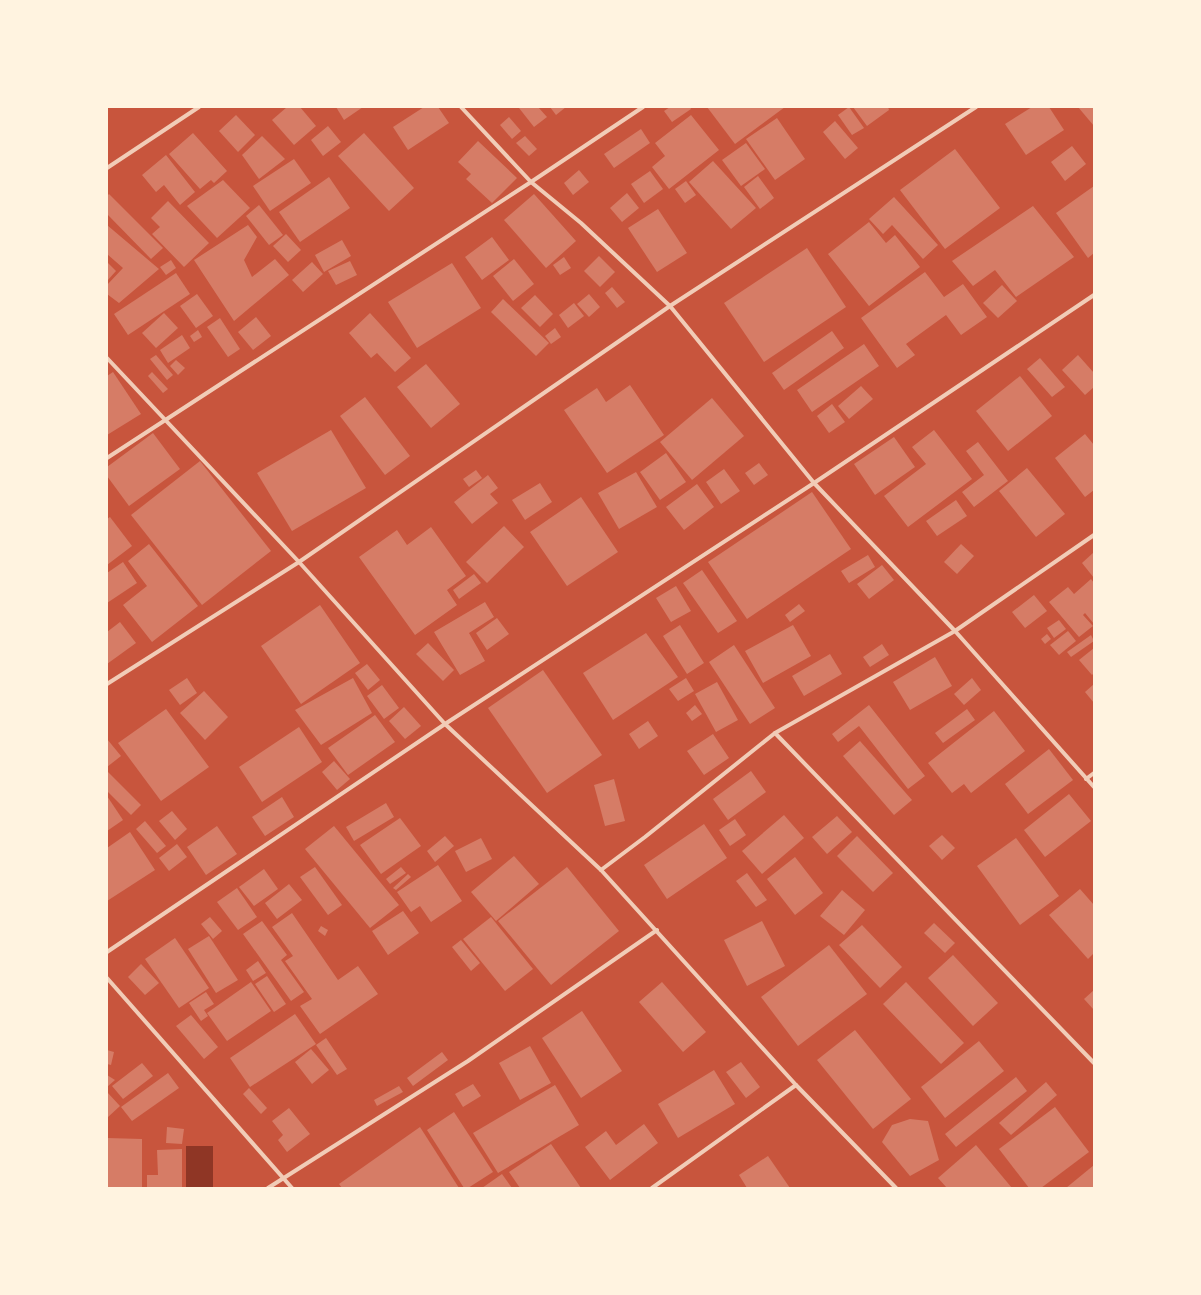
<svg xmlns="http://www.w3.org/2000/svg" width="1201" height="1295" font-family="'Work Sans',sans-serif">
	<rect width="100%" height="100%" fill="#c8553d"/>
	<rect fill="#8f3625" x="186" y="1146" width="27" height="42"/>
	<g fill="#d67c66">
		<polygon points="287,107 300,107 316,126 294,145 272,120"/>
		<polygon points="336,107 363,107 344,120"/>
		<polygon points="424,107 438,107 449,123 408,150 393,127"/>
		<polygon points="520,107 538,107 547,117 534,127 519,108"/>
		<polygon points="550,107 566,107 556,115"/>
		<polygon points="670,107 690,107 691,109 672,122 664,111"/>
		<polygon points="707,107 785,107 735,144"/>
		<polygon points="849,107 864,128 852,135 838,115"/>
		<polygon points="853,107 888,107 889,110 867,126"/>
		<polygon points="1032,107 1049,107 1064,130 1026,155 1005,124"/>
		<polygon points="1078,107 1094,107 1094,126"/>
		<polygon points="236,115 255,135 238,152 219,131"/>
		<polygon points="691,115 719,150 669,189 652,167 665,156 655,143"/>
		<polygon points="509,117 521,131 512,139 500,125"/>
		<polygon points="777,118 805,159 775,180 746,139"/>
		<polygon points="835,121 858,148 845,159 823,132"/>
		<polygon points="328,126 341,142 323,156 311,140"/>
		<polygon points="641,129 650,143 614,168 604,154"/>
		<polygon points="193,133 227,171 214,183 211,180 200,189 169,154"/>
		<polygon points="364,133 414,188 389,211 338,156"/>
		<polygon points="262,136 285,159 259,179 242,155"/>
		<polygon points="525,136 537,149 529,156 516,143"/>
		<polygon points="478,141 517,178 492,203 466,179 471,174 458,162"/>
		<polygon points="746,143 765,169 741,186 722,160"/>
		<polygon points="1072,146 1086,164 1065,181 1051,162"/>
		<polygon points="955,149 1000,208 945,249 900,190"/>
		<polygon points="166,155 195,192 180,205 164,185 156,192 142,175"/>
		<polygon points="294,159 311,183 270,211 253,186"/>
		<polygon points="713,161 756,208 731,229 689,182"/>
		<polygon points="579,170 589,182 573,195 564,183"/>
		<polygon points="650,171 663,189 644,203 631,184"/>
		<polygon points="758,176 774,198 760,209 744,187"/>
		<polygon points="329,177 350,208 300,242 279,212"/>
		<polygon points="223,180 250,208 217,238 187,206"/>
		<polygon points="686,181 696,195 685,203 675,189"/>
		<polygon points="1094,186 1094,253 1088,258 1056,213"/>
		<polygon points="627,193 639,208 622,222 610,208"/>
		<polygon points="109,194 163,248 151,259 107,214 107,196"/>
		<polygon points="534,194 576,241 546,268 504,220"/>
		<polygon points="894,197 938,245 923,259 892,225 883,234 869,219"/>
		<polygon points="168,201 209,243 184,267 152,234 160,227 151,218"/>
		<polygon points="259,205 283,235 269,245 246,216"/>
		<polygon points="1033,206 1074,257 1016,297 995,270 973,286 952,261"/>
		<polygon points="658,209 687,253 657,272 628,228"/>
		<polygon points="869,222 886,243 895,235 920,267 869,306 828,254"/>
		<polygon points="107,225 159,269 119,303 107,294 107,285 123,268 107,254"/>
		<polygon points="248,225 257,237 244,260 252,277 275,259 289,275 234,321 194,260"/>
		<polygon points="286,234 301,250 288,262 273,246"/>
		<polygon points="492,237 509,260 482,280 465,257"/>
		<polygon points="342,240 351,256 324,272 315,255"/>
		<polygon points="807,248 846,307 764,362 724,303"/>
		<polygon points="599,256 615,272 600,287 584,271"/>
		<polygon points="564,257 571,268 560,275 553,265"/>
		<polygon points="514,259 534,284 513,301 493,276"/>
		<polygon points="171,260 176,268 166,275 160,267"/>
		<polygon points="350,261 357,275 336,285 328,271"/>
		<polygon points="107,262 116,271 107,281"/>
		<polygon points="312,262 323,274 303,292 292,280"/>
		<polygon points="452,263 481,308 417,348 388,302"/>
		<polygon points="925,272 944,297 963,284 987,317 961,335 946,315 906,344 915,355 897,368 861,318"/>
		<polygon points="176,273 190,294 128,335 114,314"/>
		<polygon points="1002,285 1017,301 998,318 983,303"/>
		<polygon points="612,287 625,302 617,308 605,293"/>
		<polygon points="197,294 213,316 196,328 180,306"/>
		<polygon points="589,294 600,307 589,317 577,304"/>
		<polygon points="535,295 553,314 540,327 521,308"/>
		<polygon points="503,299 549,343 536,356 491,312"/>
		<polygon points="574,303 584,316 568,328 559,315"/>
		<polygon points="164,313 178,328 156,348 142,333"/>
		<polygon points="370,313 411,358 395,372 377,353 371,358 349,333"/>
		<polygon points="256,317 271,336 253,350 238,332"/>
		<polygon points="220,318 240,349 228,357 207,327"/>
		<polygon points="555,328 561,337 551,344 545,336"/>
		<polygon points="198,330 202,337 194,342 190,336"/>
		<polygon points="832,331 844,348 784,390 772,373"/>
		<polygon points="182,335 190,348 168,363 160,350"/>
		<polygon points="864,344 879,366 812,412 797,390"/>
		<polygon points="156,355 173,375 167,380 150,359"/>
		<polygon points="1078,355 1094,373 1094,387 1085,395 1062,370"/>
		<polygon points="1040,358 1065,387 1052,397 1027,369"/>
		<polygon points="176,360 185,368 178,375 170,366"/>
		<polygon points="426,364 460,404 431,428 397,387"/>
		<polygon points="113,372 141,414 107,435 107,376"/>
		<polygon points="152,372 168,389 163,393 148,376"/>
		<polygon points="1020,376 1052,416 1008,451 976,411"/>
		<polygon points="630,385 664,435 607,473 564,410 597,388 606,402"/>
		<polygon points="861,386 873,399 849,419 838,406"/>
		<polygon points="365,397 410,456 385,475 340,416"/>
		<polygon points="712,398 744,436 692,480 660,442"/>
		<polygon points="832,404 845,422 829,433 817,416"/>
		<polygon points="331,430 366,488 292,531 257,473"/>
		<polygon points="934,430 972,479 908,527 884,496 926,464 912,447"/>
		<polygon points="153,433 180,469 129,506 107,476 107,467"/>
		<polygon points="1085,434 1094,445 1094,490 1085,497 1055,458"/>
		<polygon points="894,437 915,467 875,495 854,464"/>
		<polygon points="978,442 1008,481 974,507 962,492 984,475 966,451"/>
		<polygon points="666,453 686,482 660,500 640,472"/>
		<polygon points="200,461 271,551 202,605 131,515"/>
		<polygon points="759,463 768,475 754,485 745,473"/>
		<polygon points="1027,468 1065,514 1036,537 999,491"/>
		<polygon points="724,469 740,491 721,504 706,482"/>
		<polygon points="476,470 482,478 469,487 463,479"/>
		<polygon points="636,472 657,507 619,529 598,493"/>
		<polygon points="488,475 498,488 490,494 498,503 472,524 454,502"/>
		<polygon points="540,483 552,502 525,520 512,500"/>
		<polygon points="697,484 714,507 684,530 666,507"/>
		<polygon points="812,492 851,549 747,619 708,562"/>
		<polygon points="581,497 618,552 567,586 530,532"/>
		<polygon points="956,500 967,516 937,536 926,521"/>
		<polygon points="110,517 132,546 107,565 107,519"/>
		<polygon points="504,526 524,547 487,583 466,562"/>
		<polygon points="431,527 466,576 447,590 457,605 415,635 359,557 397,530 407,545"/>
		<polygon points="149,544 198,606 152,642 123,605 147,586 128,561"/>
		<polygon points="961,544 974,556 957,574 944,562"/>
		<polygon points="1094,552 1094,578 1082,563"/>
		<polygon points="868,555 875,567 849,583 841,571"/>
		<polygon points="123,562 137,583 107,603 107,573"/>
		<polygon points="882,565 894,580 869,599 857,584"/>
		<polygon points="702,570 737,621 718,633 683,583"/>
		<polygon points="474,574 481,583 459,599 453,590"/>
		<polygon points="1091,579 1094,583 1094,624 1085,613 1083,615 1093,626 1079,637 1049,602 1068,587 1074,594"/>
		<polygon points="676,586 691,611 671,622 656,598"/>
		<polygon points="1034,595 1047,611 1025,628 1012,612"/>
		<polygon points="485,602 494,617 469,633 485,661 460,675 434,632"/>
		<polygon points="799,604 805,611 790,622 785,615"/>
		<polygon points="320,605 360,663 301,704 261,646"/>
		<polygon points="497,618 509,634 487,650 476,633"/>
		<polygon points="1059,620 1066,629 1054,638 1047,628"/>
		<polygon points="120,622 136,643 107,664 107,632"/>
		<polygon points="680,625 704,663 687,674 663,636"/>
		<polygon points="793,625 811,656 763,683 745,651"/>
		<polygon points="1068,631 1076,641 1059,655 1050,645"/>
		<polygon points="646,633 678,677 613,720 583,673"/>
		<polygon points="1047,634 1051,639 1045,644 1041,639"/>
		<polygon points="1091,635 1094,641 1071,657 1067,652"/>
		<polygon points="428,643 454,670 443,681 416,654"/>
		<polygon points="882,644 889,655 870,667 863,657"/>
		<polygon points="734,645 775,708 750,724 709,662"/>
		<polygon points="1094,648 1094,673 1092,675 1079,660"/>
		<polygon points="830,654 842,674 804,696 792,676"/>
		<polygon points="935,657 952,686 910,710 893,682"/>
		<polygon points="367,664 380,680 368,690 355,673"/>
		<polygon points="543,670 602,755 547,793 488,708"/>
		<polygon points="187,678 197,693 180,705 169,690"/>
		<polygon points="353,678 372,713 321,745 295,710"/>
		<polygon points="686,678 694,691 678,701 669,689"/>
		<polygon points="972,678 981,690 964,705 954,694"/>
		<polygon points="717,682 738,720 716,732 695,694"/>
		<polygon points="1094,684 1094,703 1085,692"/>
		<polygon points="382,685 399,708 384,719 367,696"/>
		<polygon points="204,691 228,717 205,740 180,713"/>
		<polygon points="695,705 702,714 692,721 686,713"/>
		<polygon points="869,705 925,776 908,789 859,726 838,742 832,734"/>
		<polygon points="404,707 421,726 405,739 389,721"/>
		<polygon points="166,709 209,767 161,801 118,743"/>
		<polygon points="967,709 975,720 943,743 935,733"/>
		<polygon points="994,711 1025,751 971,793 964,784 952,793 928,763"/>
		<polygon points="375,715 395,742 348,775 328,748"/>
		<polygon points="648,721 658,736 639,749 629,734"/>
		<polygon points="299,727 322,762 262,802 239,767"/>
		<polygon points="713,734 729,758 704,775 687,751"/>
		<polygon points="107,739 121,756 107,767"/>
		<polygon points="860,741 912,800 894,815 843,756"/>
		<polygon points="1049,749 1073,780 1028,814 1005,784"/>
		<polygon points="334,761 350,779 337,790 322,772"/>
		<polygon points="107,771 141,805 131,815 107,791"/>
		<polygon points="751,771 766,792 728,820 713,799"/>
		<polygon points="614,779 625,821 605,826 594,785"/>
		<polygon points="1069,794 1091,821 1045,857 1024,830"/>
		<polygon points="107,796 123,820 107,831"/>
		<polygon points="282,797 294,817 265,836 252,817"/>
		<polygon points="386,803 394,817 354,841 346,827"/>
		<polygon points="172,811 187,829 175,840 159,821"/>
		<polygon points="784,815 804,838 762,874 742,851"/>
		<polygon points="837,816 852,832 827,854 812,837"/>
		<polygon points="400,818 421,846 381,874 360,845"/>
		<polygon points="735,819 746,835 730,846 719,830"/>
		<polygon points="145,821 166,846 157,853 136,829"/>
		<polygon points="704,824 727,858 667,899 644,865"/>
		<polygon points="217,826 237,854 206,875 187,847"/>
		<polygon points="334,826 399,905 370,928 305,849"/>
		<polygon points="130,832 155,870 107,901 107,848"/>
		<polygon points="942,835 955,848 942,860 929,846"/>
		<polygon points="445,836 454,846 435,862 427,851"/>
		<polygon points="857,836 893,873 873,892 837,856"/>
		<polygon points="481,838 492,859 466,872 455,851"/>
		<polygon points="1016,838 1059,896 1020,925 977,866"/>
		<polygon points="177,844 187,857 169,871 159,858"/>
		<polygon points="514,856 539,884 496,921 471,892"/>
		<polygon points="795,857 823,893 795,915 767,879"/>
		<polygon points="438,865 462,901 431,922 420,906 411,912 397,892"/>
		<polygon points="315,867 342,905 328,915 300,877"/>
		<polygon points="401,867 406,873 390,884 386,879"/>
		<polygon points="567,867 619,931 551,985 498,921"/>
		<polygon points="264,869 278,889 254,906 239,887"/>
		<polygon points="747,873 767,900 756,907 736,881"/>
		<polygon points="408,874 411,877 396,890 393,888"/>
		<polygon points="289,884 302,900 277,919 265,903"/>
		<polygon points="237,888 257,917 238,930 217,902"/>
		<polygon points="1080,889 1094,905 1094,953 1088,959 1049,915"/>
		<polygon points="842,890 865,910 844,935 820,916"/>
		<polygon points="403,911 419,933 388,955 372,931"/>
		<polygon points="292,913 338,980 358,966 378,994 320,1034 300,1006 312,999 285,961 293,956 272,927"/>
		<polygon points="210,917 222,931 213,939 201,924"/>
		<polygon points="491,917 533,969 505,991 463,939"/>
		<polygon points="262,921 287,955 281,960 304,992 291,1001 243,934"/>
		<polygon points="762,921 785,966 747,986 724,940"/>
		<polygon points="934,923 955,943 945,953 924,933"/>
		<polygon points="862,925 902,967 880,988 839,945"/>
		<polygon points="321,926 328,930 325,936 318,931"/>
		<polygon points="209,936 238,980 216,993 188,949"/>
		<polygon points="175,938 209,988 179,1008 145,959"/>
		<polygon points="461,940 480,963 471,971 452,947"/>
		<polygon points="829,945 867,994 798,1046 761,997"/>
		<polygon points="953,955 998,1003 973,1026 928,978"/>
		<polygon points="258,961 266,973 253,981 246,970"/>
		<polygon points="141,964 159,983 145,995 128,977"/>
		<polygon points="267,976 286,1004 274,1012 255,984"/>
		<polygon points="251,982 271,1011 227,1041 207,1013"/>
		<polygon points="662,982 706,1032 683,1052 639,1002"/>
		<polygon points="906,982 964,1043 941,1064 883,1004"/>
		<polygon points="1094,990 1094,1010 1084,999"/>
		<polygon points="206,992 214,1004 204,1010 208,1016 201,1021 189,1003"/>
		<polygon points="582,1011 622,1071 581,1098 542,1038"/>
		<polygon points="295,1014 316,1044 250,1087 230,1058"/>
		<polygon points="191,1015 218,1047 204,1059 176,1026"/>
		<polygon points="855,1030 911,1099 873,1129 817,1060"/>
		<polygon points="326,1038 347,1069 337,1075 316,1045"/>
		<polygon points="979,1041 1004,1071 945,1118 921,1087"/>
		<polygon points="530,1046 551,1083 520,1100 499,1063"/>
		<polygon points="311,1049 329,1070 312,1084 295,1062"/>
		<polygon points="107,1050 114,1052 111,1065 107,1064"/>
		<polygon points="442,1052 448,1060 413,1086 407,1078"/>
		<polygon points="741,1062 760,1087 746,1098 726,1072"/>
		<polygon points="142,1063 153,1076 123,1099 112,1086"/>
		<polygon points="714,1070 735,1104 678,1138 658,1104"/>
		<polygon points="168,1073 179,1088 132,1121 121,1107"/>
		<polygon points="107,1075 115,1080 107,1087"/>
		<polygon points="1016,1077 1027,1091 956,1147 945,1134"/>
		<polygon points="1046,1082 1057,1095 1011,1135 999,1123"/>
		<polygon points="473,1084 481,1096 463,1107 455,1094"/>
		<polygon points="555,1085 579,1125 498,1173 473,1133"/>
		<polygon points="399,1086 403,1092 377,1106 374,1100"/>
		<polygon points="249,1088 267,1108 261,1114 243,1094"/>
		<polygon points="107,1092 120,1106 107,1118"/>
		<polygon points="1055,1107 1089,1152 1041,1188 1029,1188 999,1149"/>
		<polygon points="289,1108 310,1134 287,1152 278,1140 283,1135 272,1121"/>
		<polygon points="454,1112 493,1172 468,1188 464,1188 427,1130"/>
		<polygon points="910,1119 928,1121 939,1160 910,1176 882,1142 892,1125"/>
		<polygon points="644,1124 658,1143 610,1180 585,1147 606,1131 616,1145"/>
		<polygon points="167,1127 184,1129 182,1144 166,1143"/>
		<polygon points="420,1127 459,1188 342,1188 339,1184"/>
		<polygon points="107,1138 142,1139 142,1188 107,1188"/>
		<polygon points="551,1144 581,1188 520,1188 509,1172"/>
		<polygon points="976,1145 1012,1188 947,1188 938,1178"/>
		<polygon points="182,1149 182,1188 147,1188 147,1175 158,1175 157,1150"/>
		<polygon points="768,1156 790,1188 747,1188 739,1175"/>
		<polygon points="1094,1165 1094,1188 1066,1188"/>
		<polygon points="502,1174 512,1188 482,1188"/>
	</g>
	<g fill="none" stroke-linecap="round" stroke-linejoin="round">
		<g stroke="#f1ccb7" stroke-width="4">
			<polyline points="461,107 531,182 581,223 670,306 814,483 955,631 1094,787"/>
			<polyline points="107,168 199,107"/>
			<polyline points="107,358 299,562 445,724 601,870 796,1085 896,1188"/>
			<polyline points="107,458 531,182 643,107"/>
			<polyline points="107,684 299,562 670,306 976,107"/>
			<polyline points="775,733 1094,1063"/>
			<polyline points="1086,779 1094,773"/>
			<polyline points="601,870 645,837 775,733 955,631 1094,535"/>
			<polyline points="107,952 445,724 814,483 1094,295"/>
			<polyline points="107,978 292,1188"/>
			<polyline points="268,1188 468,1061 657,930"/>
			<polyline points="652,1188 796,1085"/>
		</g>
	</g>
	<rect width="1201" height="1295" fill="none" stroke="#fff3e0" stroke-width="216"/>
</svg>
